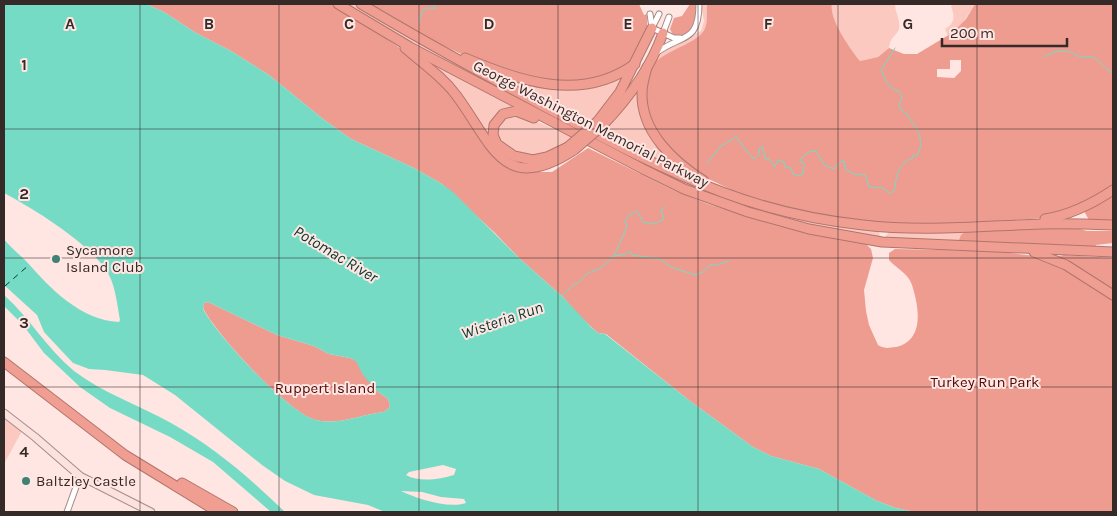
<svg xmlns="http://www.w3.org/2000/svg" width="1117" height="516" font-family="Karla,sans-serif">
	<rect width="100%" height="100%" fill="#ffe6e2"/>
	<g fill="#fcc9c1">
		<polygon points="343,4 356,4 471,70 695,184 874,230 879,232 880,237 879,238 842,233 769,217 674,181 434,56"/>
		<path d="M701,4H707C706,11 708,21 705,28C700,43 664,50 653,66L651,65L661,52L701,31L704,21Z"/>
		<path d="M832,4H895C895,12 901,21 899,29C896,37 891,35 889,48L878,57L860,61C850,48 829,19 832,4Z"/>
		<path d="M955,4H975L962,24L948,36L945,29C955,23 955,17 951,6Z"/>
		<polygon points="417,55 539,117 501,113 494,140 539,165 517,163 507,158"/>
		<path d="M466,62C495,71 548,92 575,89C592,87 611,78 627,73L619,89L587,127Z"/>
		<polygon points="642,79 691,176 598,133"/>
		<polygon points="505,115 525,116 574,138 549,154 527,157 509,150 496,138 498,121"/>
		<polygon points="972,229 960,243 884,238 889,232"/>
		<polygon points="4,417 22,431 4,464"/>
	</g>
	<g fill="#ee9c90" fill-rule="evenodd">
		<path d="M146,4H334L397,46L427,69L447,87L483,141L520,169L534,172H552L588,148L673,190L708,204L795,230L865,243L871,249L873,258L864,290L866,311L869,325L878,345C885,349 888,348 896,347C925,340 919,307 912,285C908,273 897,269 889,260V253L895,249L994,251L1035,256L1053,262L1113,300V512H915L896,508L877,501L819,469L771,456L753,447L690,401L606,334L598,333L576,313L564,298L519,258L495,233L442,184L414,168L351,139L323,119L269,75L231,51L196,33L164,12Z"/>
		<polygon points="367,4 639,4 644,15 647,14 647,32 633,62 610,76 572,84 519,74 470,58 433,41"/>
		<path d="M690,4H698C696,19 697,31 680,37L673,35L670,29L674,18L682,16Z"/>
		<path d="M707,4H832C829,19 850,48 860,61L878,57L889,48L904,54H917L952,33L966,19L975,4H1113V188C1094,201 1075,212 1052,216C1034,220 1017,219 999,221C905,227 803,227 717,183C706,178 694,172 684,164C679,160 674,153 669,148C647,124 639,96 651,65H653C664,50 700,43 705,28C708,21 706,11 707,4ZM950,60H961V71L954,78L937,77V69H950Z"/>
		<polygon points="1113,194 1113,223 1089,220 1084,211"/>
		<polygon points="1070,226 1087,231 1113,231 1113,243 1096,245 1094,249 960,243 959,240 961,235 966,231"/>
		<polygon points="1064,255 1113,258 1113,290 1057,257"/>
		<path d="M208,302L277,335L314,346L329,354L350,358L357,361L378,392L387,398L390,404L389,408L384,412C362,414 338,426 316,420C289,414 216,334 203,308L204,303Z"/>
	</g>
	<g fill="#76dbc5" fill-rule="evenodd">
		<path d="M4,4H146L164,12L196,33L231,51L269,75L323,119L351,139L414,168L442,184L453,192L519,258L564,298L591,327L598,333L605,334L690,401L753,447L771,456L819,469L877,501L896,508L915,512H385L368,505L314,495L285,481L262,465L175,395L143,375L105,370L89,369L73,363L44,332L37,315L4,285V239C10,247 19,254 26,261C50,288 80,320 119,322L120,320C117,305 116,289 109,275C93,245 34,209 4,193ZM208,302L277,335L314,346L329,354L350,358L356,361L363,375L378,392L387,398L390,404L389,408L384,412C362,414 338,426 316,420C289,414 216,334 203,309L204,303ZM443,465L456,469L454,475C440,479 420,483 406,475L409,472ZM401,491L422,492L441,497L464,499L466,503C448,509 418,499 401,491Z"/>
		<path d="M4,295C30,318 47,349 74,371C103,393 139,405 171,423C214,447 250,478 285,512H271L213,462L170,437L110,408L80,387L44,353L23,325L4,306Z"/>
	</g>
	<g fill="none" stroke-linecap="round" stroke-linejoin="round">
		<g stroke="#76dbc5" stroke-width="1">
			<polyline points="418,23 423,10 428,8 436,8 433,4"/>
			<polyline points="1044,57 1054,52 1062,51 1070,52 1080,57 1094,57 1113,74"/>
			<path d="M707,163L721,146L736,137C743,145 747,153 754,159L758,156L760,148L763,147L765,159H769L775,167L778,160L784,162L785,167L791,168L793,174L799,176L803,174V169L805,165L803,162H800V159L809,152L816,151L824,165L834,169L840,162L844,161L845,169L856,175L861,174L866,176L869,187L883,188L890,193L894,191C896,179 898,162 912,159L913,155L917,156C925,141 918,128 908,117L907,114L901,110L899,105L902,98L899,91C887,89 886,80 881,70L895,48"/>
			<polyline points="614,256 626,254 630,251 632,255 660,259 671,267 695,275 703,272 710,265 716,265 729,261"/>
			<polyline points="561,297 574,284 579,282 588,273 599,269 614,256 627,227 625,221 629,215 637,211 643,222 654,224 664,219 661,210 665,207"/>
		</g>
		<polyline stroke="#06372f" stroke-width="1" stroke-dasharray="6 5" stroke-linecap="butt" points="5,286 29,265"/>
		<g stroke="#a78b87" stroke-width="7">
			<g id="street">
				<polyline points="650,14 652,28"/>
				<polyline points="652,28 674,38 680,38"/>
				<polyline points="652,28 659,14"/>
				<polyline points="663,33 669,17"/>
				<path d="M656,53C681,34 699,44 699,4"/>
				<polyline points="67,512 80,476"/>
			</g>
		</g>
		<g stroke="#a78b87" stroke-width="9">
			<polyline id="secondary" points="4,413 35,437 80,476 151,512"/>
		</g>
		<g stroke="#b0756d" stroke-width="11">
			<g id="highway">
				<polyline points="338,4 410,47 643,169 684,189 748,212 809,229 882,242 1113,252"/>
				<path d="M361,4C423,41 487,76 551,110C607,140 663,170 722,192C767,209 816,220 863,225C922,232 982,226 1041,224C1065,223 1089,224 1113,225"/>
				<path d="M405,48C422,63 442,76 456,95C492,143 503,197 574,150"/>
				<path d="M465,58C520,81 581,103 635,64"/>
				<path d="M647,67C645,75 642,84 642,93C641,132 674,162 704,181"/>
				<polyline points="534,118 516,111 503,114 494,125 493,135 497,144 514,156 533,160 547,157 568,147"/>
				<polyline points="597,122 620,92 652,28"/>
				<path d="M603,125C628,99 651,67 663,33"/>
				<path d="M1045,219C1071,215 1092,204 1113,190"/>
				<polyline points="1034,252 1066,265 1113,295"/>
				<polyline points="4,362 125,455 218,512"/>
				<polyline points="182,483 233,512"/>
			</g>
		</g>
		<use href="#street" stroke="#fff" stroke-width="5"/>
		<use href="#secondary" stroke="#fbe2de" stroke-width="7"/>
		<use href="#highway" stroke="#f19e92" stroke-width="9"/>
		<g stroke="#b0756d" stroke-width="11" stroke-linecap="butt">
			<g id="highway-bridge">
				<polyline points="568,147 597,122"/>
				<polyline points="574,150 603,125"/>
			</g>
		</g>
		<use href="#highway-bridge" stroke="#f19e92" stroke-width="9"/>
	</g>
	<path fill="none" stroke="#362a28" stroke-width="1" stroke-opacity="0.55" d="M140,4V512M279,4V512M419,4V512M558,4V512M698,4V512M838,4V512M977,4V512M4,129H1113M4,258H1113M4,387H1113"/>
	<g fill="#3f8173" stroke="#ffe6e2" stroke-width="2">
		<circle cx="56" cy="259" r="5"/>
		<circle cx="26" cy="481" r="5"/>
	</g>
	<g text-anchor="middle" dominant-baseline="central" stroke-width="4" stroke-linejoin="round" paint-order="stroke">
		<g font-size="15" fill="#362a28" stroke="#ffe6e2">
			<text transform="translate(591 124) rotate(27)">George Washington Memorial Parkway</text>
		</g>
		<g font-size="15" fill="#362a28" stroke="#ffe6e2" text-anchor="start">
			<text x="66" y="250">Sycamore<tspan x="66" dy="17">Island Club</tspan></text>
			<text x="36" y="481">Baltzley Castle</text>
		</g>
		<g font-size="15" fill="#510805" stroke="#ffe6e2">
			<text x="985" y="382">Turkey Run Park</text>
			<text x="325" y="388">Ruppert Island</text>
		</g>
		<g font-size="16" font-style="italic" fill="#06372f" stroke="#ffe6e2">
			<text transform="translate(336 254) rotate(31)">Potomac River</text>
			<text transform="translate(502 320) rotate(-19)">Wisteria Run</text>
		</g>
	</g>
	<g font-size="16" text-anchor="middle" font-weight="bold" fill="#362a28" stroke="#ffe6e2" stroke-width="4" stroke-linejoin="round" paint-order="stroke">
		<text x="70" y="29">A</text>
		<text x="209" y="29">B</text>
		<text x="349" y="29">C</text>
		<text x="489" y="29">D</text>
		<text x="628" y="29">E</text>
		<text x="768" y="29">F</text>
		<text x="908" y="29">G</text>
		<text x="24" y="70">1</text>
		<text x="24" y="199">2</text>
		<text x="24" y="328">3</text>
		<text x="24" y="457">4</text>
	</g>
	<rect width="1117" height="516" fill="none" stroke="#362a28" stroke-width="10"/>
	<path d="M942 38v8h125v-8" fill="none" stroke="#362a28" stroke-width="2.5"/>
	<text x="950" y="38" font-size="15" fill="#362a28" stroke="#ffe6e2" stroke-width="4" paint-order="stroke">200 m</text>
</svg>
